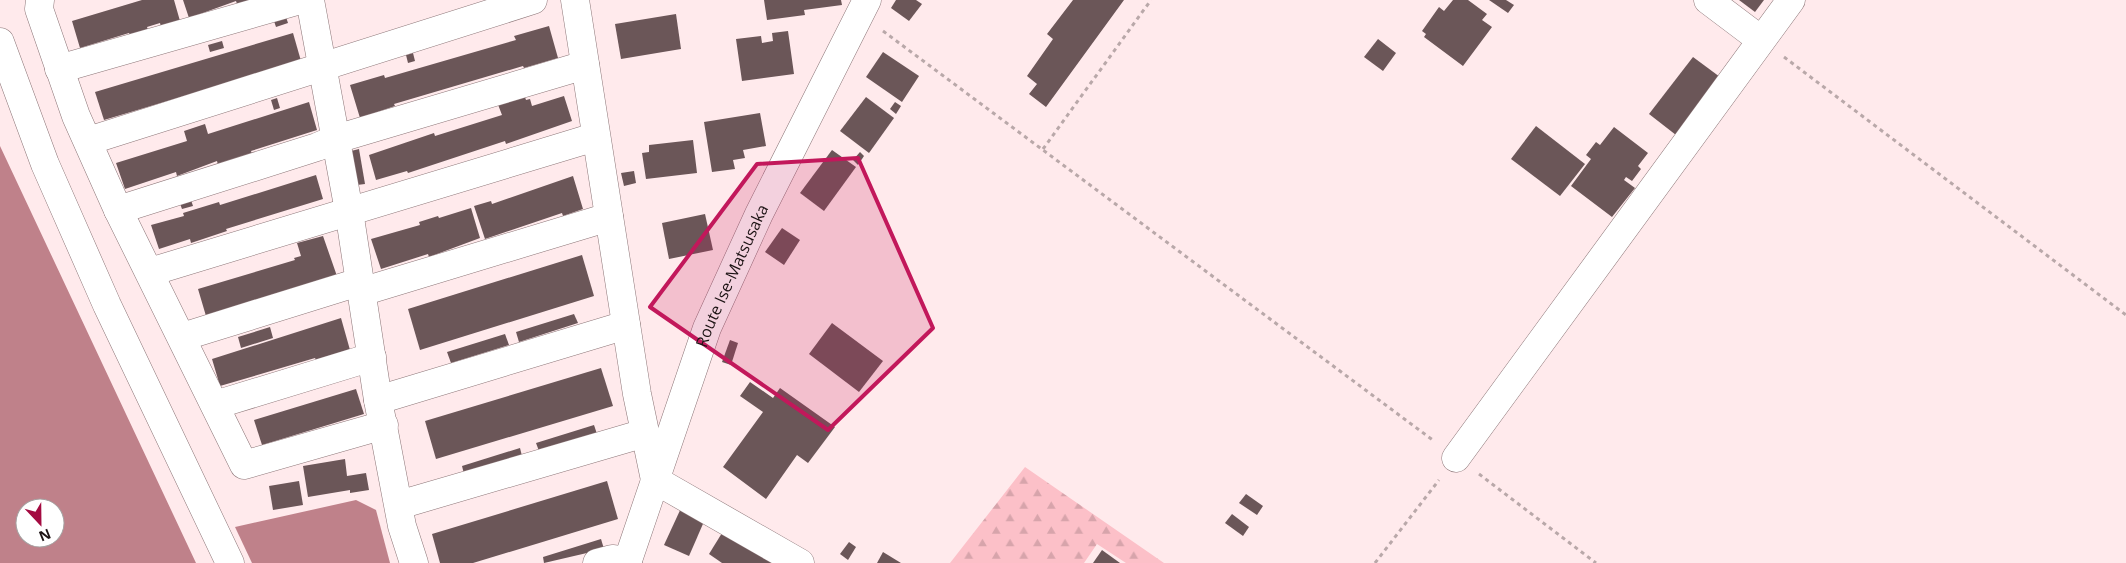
<svg xmlns="http://www.w3.org/2000/svg" width="2126" height="563" font-family="'Open Sans',sans-serif">
	<defs>
		<pattern id="forest-firs" width="22" height="20" patternUnits="userSpaceOnUse" patternTransform="scale(1.25)"><rect width="22" height="20" fill="#fcc0c8"/><path d="M5 1l3.5 6h-7zM16 11l3.5 6h-7z" fill="#d7a4ab"/></pattern>
	</defs>
	<rect width="100%" height="100%" fill="#ffeaec"/>
	<polygon fill="url(#forest-firs)" points="1025,467 1164,563 1126,563 1097,544 1084,563 950,563"/>
	<g fill="#bf818a" fill-rule="evenodd">
		<path d="M0,146L196,563H0ZM25,508H55V538H25Z"/>
		<polygon points="356,500 376,510 390,563 252,563 235,527"/>
	</g>
	<g fill="#6b5658">
		<polygon points="142,0 174,0 180,21 161,27 160,23 147,27 148,30 130,35 129,33 80,48 72,21"/>
		<polygon points="183,0 250,0 237,4 236,1 189,18"/>
		<polygon points="764,0 841,0 842,5 804,10 805,15 767,20"/>
		<polygon points="896,0 916,0 922,4 909,21 891,8"/>
		<polygon points="1073,0 1124,0 1046,107 1029,94 1037,84 1027,76 1053,39 1047,34"/>
		<polygon points="1453,0 1468,0 1487,14 1482,20 1492,27 1463,66 1424,37 1426,34 1422,31 1439,7 1444,11"/>
		<polygon points="1489,0 1506,0 1514,5 1508,13"/>
		<polygon points="1739,0 1764,0 1755,12"/>
		<polygon points="676,14 681,49 621,59 615,24"/>
		<polygon points="286,17 288,23 276,27 274,21"/>
		<polygon points="549,26 558,58 524,68 523,66 394,104 395,106 360,118 350,85 384,75 385,78 516,40 514,36"/>
		<polygon points="788,31 794,74 742,81 736,39 761,36 762,43 773,41 772,33"/>
		<polygon points="293,33 301,61 104,120 95,92"/>
		<polygon points="1378,39 1396,53 1383,71 1364,57"/>
		<polygon points="222,41 224,48 210,52 208,45"/>
		<polygon points="883,52 919,76 902,102 866,77"/>
		<polygon points="413,53 415,61 408,63 406,55"/>
		<polygon points="1693,57 1720,77 1676,135 1649,114"/>
		<polygon points="524,94 526,100 530,99 532,106 564,96 572,121 506,144 505,141 408,173 407,171 376,180 369,155 434,133 435,136 502,115 497,102"/>
		<polygon points="866,97 894,118 869,153 840,131"/>
		<polygon points="277,98 280,108 274,110 271,100"/>
		<polygon points="309,102 317,130 251,151 252,154 218,165 217,161 177,176 176,172 125,189 116,163 187,141 184,131 205,124 208,134"/>
		<polygon points="895,102 901,106 896,114 890,109"/>
		<polygon points="760,113 766,146 743,150 745,158 733,160 735,169 712,172 704,122"/>
		<polygon points="1536,126 1585,164 1560,196 1511,159"/>
		<polygon points="1614,127 1648,153 1638,166 1641,169 1632,181 1626,177 1624,180 1635,188 1612,217 1571,186 1591,159 1586,155 1596,142 1600,145"/>
		<polygon points="693,140 697,173 646,179 642,153 649,152 649,145"/>
		<polygon points="359,149 365,184 357,185 351,151"/>
		<polygon points="832,150 856,167 824,211 800,193"/>
		<polygon points="860,152 864,156 858,165 853,160"/>
		<polygon points="634,171 636,183 624,186 621,173"/>
		<polygon points="316,175 323,199 226,229 227,231 191,243 190,239 159,249 151,225 184,216 183,213 219,202 220,205"/>
		<polygon points="573,176 583,209 563,216 562,213 485,239 474,206 491,201 492,204"/>
		<polygon points="189,194 193,206 182,209 178,198"/>
		<polygon points="471,208 480,238 429,257 428,254 381,269 371,239 420,225 419,222 438,216 439,218"/>
		<polygon points="705,214 713,250 669,259 662,223"/>
		<polygon points="782,228 800,240 784,265 765,252"/>
		<polygon points="323,236 338,279 206,316 198,289 295,260 294,258 301,256 297,243"/>
		<polygon points="582,255 594,296 420,350 408,309"/>
		<polygon points="574,314 578,323 519,342 516,332"/>
		<polygon points="341,318 350,350 316,360 315,358 220,386 212,359"/>
		<polygon points="832,323 883,361 859,392 809,354"/>
		<polygon points="270,327 273,338 241,348 238,337"/>
		<polygon points="505,334 509,345 451,363 447,352"/>
		<polygon points="730,340 738,343 731,365 722,362"/>
		<polygon points="601,368 613,406 436,459 425,421"/>
		<polygon points="750,382 773,398 780,388 835,427 808,463 797,455 766,499 723,467 763,412 740,396"/>
		<polygon points="356,389 364,414 262,445 254,420"/>
		<polygon points="594,425 597,434 539,451 536,443"/>
		<polygon points="520,448 522,456 464,474 462,466"/>
		<polygon points="345,459 347,476 366,473 369,490 350,493 350,490 308,497 303,466"/>
		<polygon points="299,481 303,505 273,510 269,486"/>
		<polygon points="607,481 618,519 473,563 440,563 432,534"/>
		<polygon points="1246,494 1263,506 1257,515 1239,503"/>
		<polygon points="682,506 706,517 689,556 664,545"/>
		<polygon points="1232,514 1249,527 1243,536 1225,523"/>
		<polygon points="722,533 787,563 722,563 709,554"/>
		<polygon points="601,539 604,549 544,563 543,557"/>
		<polygon points="849,542 856,547 848,560 840,554"/>
		<polygon points="1102,550 1120,563 1093,563"/>
		<polygon points="883,552 901,563 877,563"/>
	</g>
	<g fill="none" stroke-linecap="round" stroke-linejoin="round">
		<g stroke="#8c7678" stroke-width="29">
			<g id="minor">
				<polyline points="40,0 39,9 76,116 118,210 244,465 384,425"/>
				<polyline points="310,0 349,211 378,400 402,526 414,563"/>
				<polyline points="575,0 637,394 655,480 800,563"/>
				<polyline points="1708,0 1761,40"/>
				<polyline points="0,42 45,164 107,305 230,563"/>
				<polyline points="59,69 300,0"/>
				<polyline points="88,141 533,0"/>
				<polyline points="118,210 317,147 336,139 585,65"/>
				<polyline points="150,272 595,137"/>
				<polyline points="361,292 609,217"/>
				<polyline points="182,337 359,282"/>
				<polyline points="378,400 626,325"/>
				<polyline points="215,405 372,357"/>
				<polyline points="1456,458 1791,0"/>
				<polyline points="399,505 645,433"/>
				<polyline points="597,563 612,559 628,561"/>
			</g>
		</g>
		<g stroke="#8c7678" stroke-width="29">
			<g id="major">
				<path id="s1" d="M627,563L707,328L759,214L867,0"/>
			</g>
		</g>
		<g stroke="#b9a8a9" stroke-width="3" stroke-dasharray="4 4" stroke-linecap="butt">
			<polyline points="883,31 1434,441"/>
			<polyline points="1784,57 2126,315"/>
			<polyline points="1043,149 1151,0"/>
			<polyline points="1479,474 1596,563"/>
			<polyline points="1375,563 1439,480"/>
		</g>
		<use href="#minor" stroke="#fff" stroke-width="28"/>
		<use href="#major" stroke="#fff" stroke-width="28"/>
	</g>
	<path fill="#c2185b" fill-opacity="0.2" stroke="#c2185b" stroke-width="4" stroke-linejoin="round" d="M858,158L933,328L828,430L650,307L757,164Z"/>
	<g text-anchor="middle" dominant-baseline="central" stroke-width="5" stroke-linejoin="round" paint-order="stroke">
		<g font-size="16" fill="#1c1314" stroke="#fff">
			<text stroke="none"><textPath href="#s1" startOffset="306">Route Ise-Matsusaka</textPath></text>
		</g>
	</g>
	<g transform="translate(40 523) rotate(158)"><circle r="24" fill="#ffffff" stroke="#a4a1a1"/>
	<path d="M0-4L9 19L0 12L-9 19Z" fill="#a40b41"/>
	<text y="-8" font-size="14" font-weight="bold" text-anchor="middle" fill="#1c1314">N</text>
	</g>
</svg>
